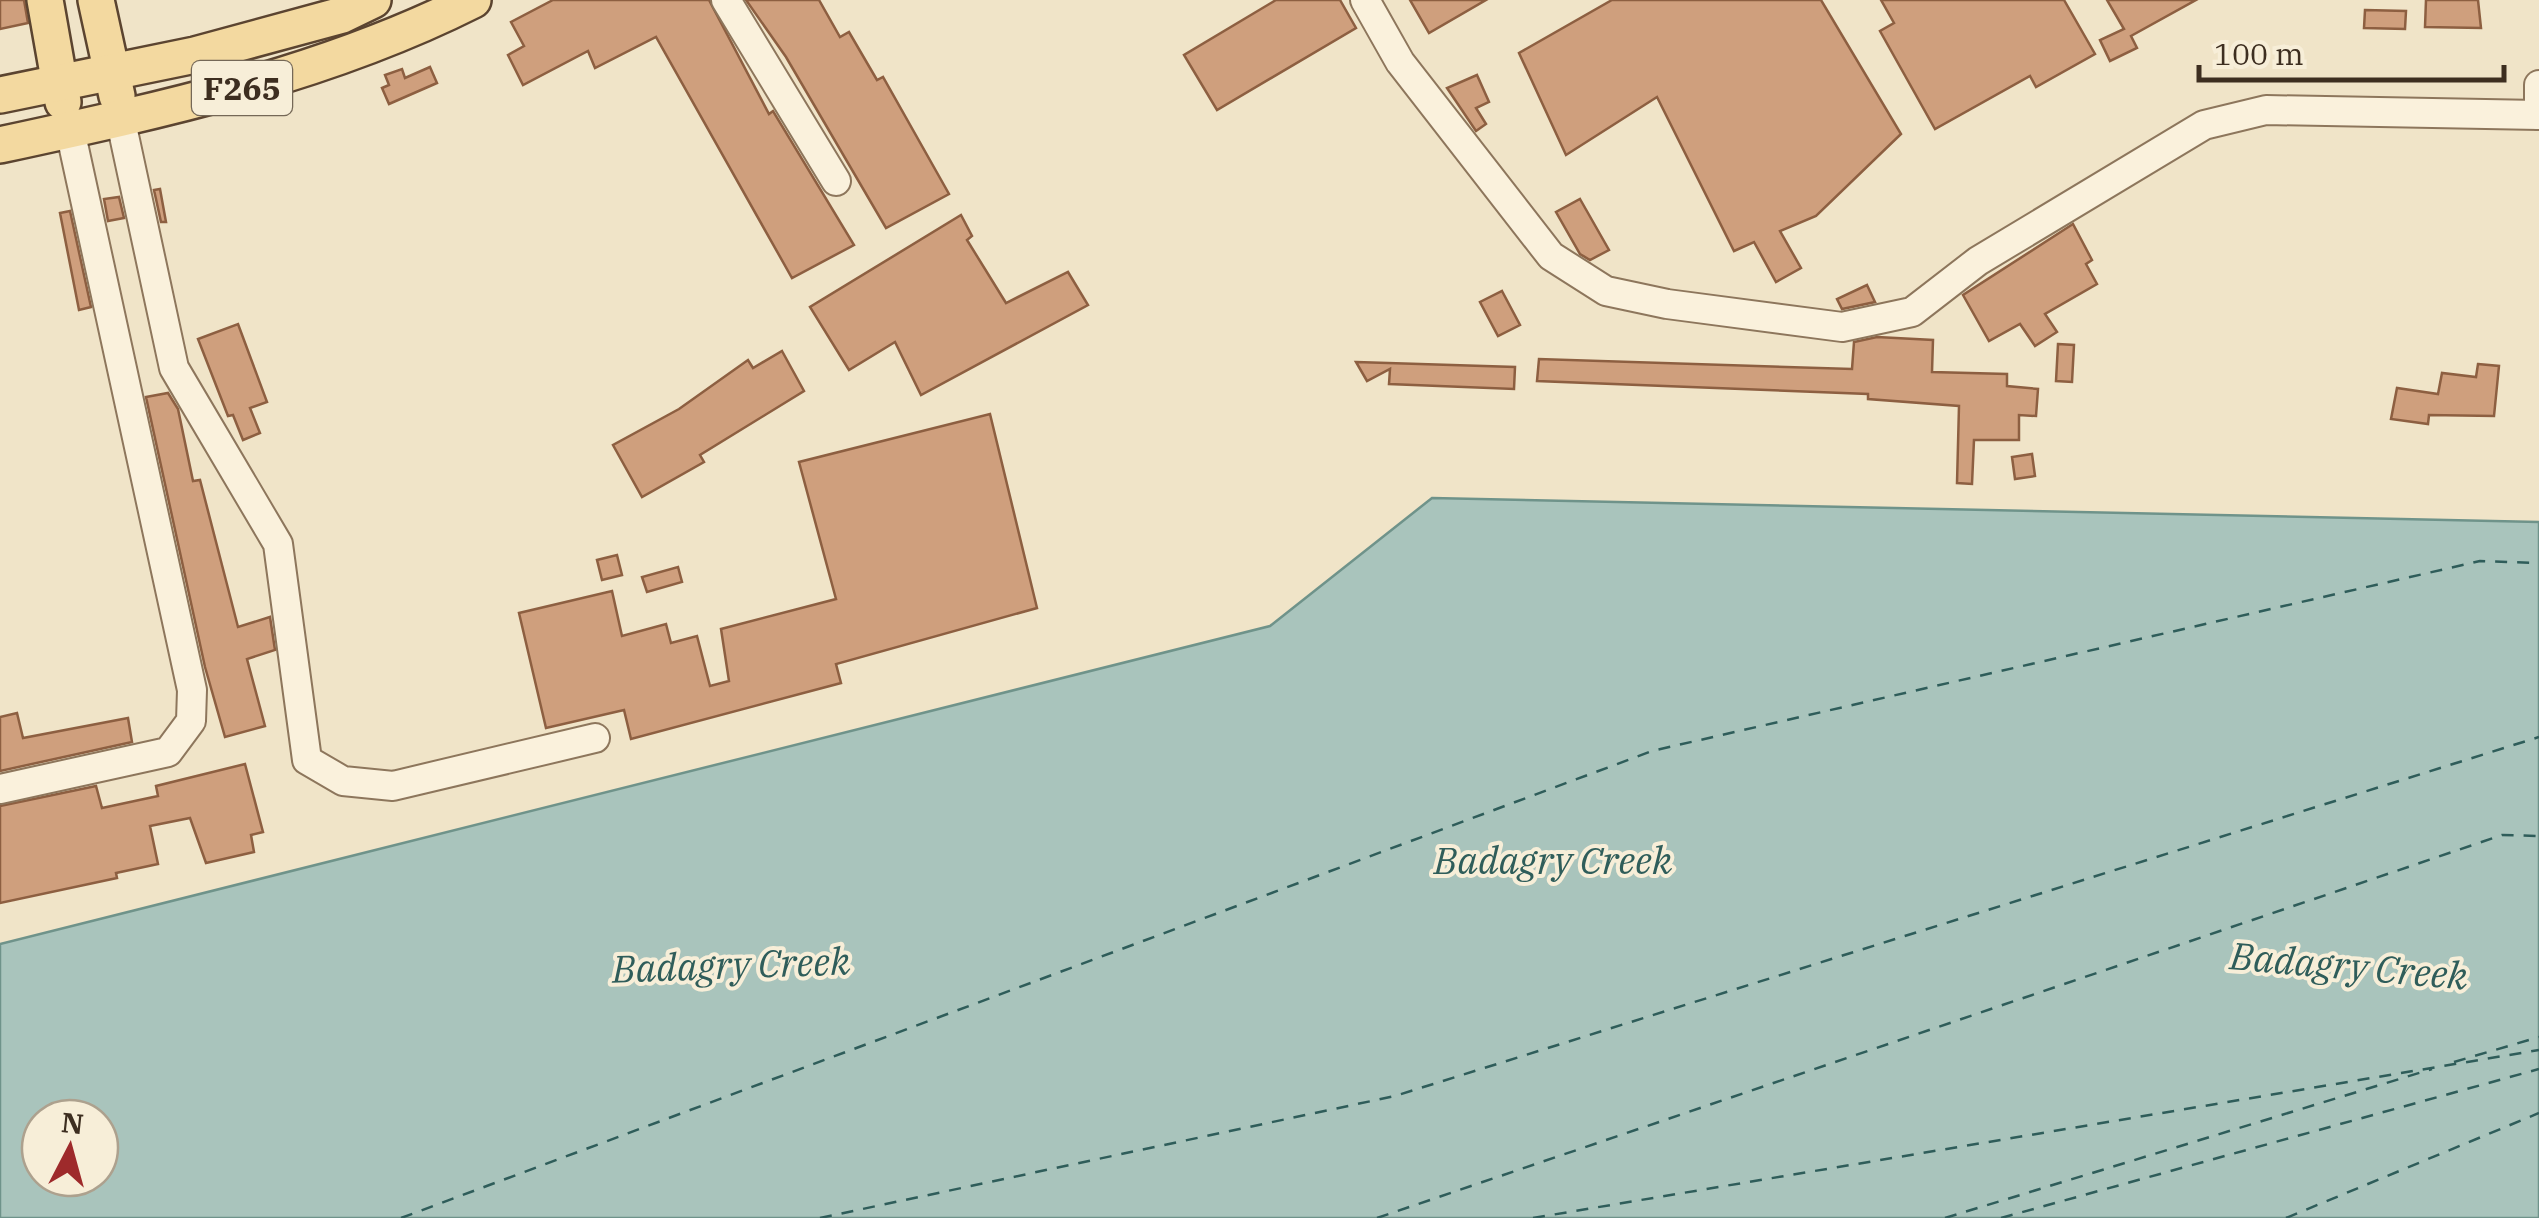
<svg xmlns="http://www.w3.org/2000/svg" width="2539" height="1218" font-family="'IBM Plex Serif',serif">
	<rect width="100%" height="100%" fill="#f0e4c8"/>
	<path fill="#a9c4bc" stroke="#6f938a" stroke-width="2.5" fill-rule="evenodd" d="M1432,498L2539,522V1218H0V944L1270,626ZM40,1118H100V1178H40Z"/>
	<g fill="none" stroke-linecap="round" stroke-linejoin="round">
		<g stroke="#2f5d5a" stroke-width="2.5" stroke-dasharray="12 10" stroke-linecap="butt">
			<polyline points="2454,1062 2539,1037"/>
			<polyline points="401,1218 1652,751 2480,561 2539,563"/>
			<polyline points="820,1218 1395,1096 2539,737"/>
			<polyline points="1377,1218 2502,835 2539,836"/>
			<polyline points="1533,1218 2539,1050"/>
			<polyline points="1945,1218 2432,1069"/>
			<polyline points="2001,1218 2539,1069"/>
			<polyline points="2286,1218 2539,1113"/>
		</g>
	</g>
	<g fill="#cf9f7d" stroke="#8d5f41" stroke-width="2.5">
		<polygon points="0,0 24,0 28,23 0,29"/>
		<polygon points="553,0 709,0 769,114 773,111 854,245 792,278 656,37 595,68 588,51 523,85 508,55 524,46 511,22"/>
		<polygon points="746,0 819,0 840,37 849,32 877,80 883,77 949,194 886,228 786,57"/>
		<polygon points="1276,0 1340,0 1356,28 1217,110 1184,55"/>
		<polygon points="1410,0 1486,0 1429,33"/>
		<polygon points="1612,0 1821,0 1901,134 1816,216 1780,231 1801,268 1776,282 1754,242 1734,251 1657,97 1566,155 1519,53"/>
		<polygon points="1881,0 2064,0 2095,54 2036,87 2030,76 1935,129 1880,31 1894,23"/>
		<polygon points="2107,0 2196,0 2131,36 2137,48 2110,61 2100,40 2124,29"/>
		<polygon points="2426,0 2478,0 2481,28 2425,27"/>
		<polygon points="2365,10 2406,11 2405,29 2364,28"/>
		<polygon points="430,67 437,83 389,104 382,88 389,85 385,75 402,69 405,78"/>
		<polygon points="1477,75 1489,102 1476,108 1486,124 1476,131 1447,88"/>
		<polygon points="160,189 166,222 161,222 154,190"/>
		<polygon points="119,197 124,218 108,221 104,199"/>
		<polygon points="1580,199 1609,250 1590,260 1580,254 1556,212"/>
		<polygon points="70,211 91,307 79,310 60,213"/>
		<polygon points="961,215 972,236 967,240 1006,303 1068,272 1088,305 921,395 895,342 849,370 810,307"/>
		<polygon points="2073,224 2092,260 2086,264 2097,284 2045,314 2057,332 2035,346 2020,324 1989,341 1963,295"/>
		<polygon points="1867,285 1875,302 1842,309 1837,299"/>
		<polygon points="1502,291 1520,325 1498,336 1480,302"/>
		<polygon points="238,324 267,402 250,408 260,433 243,440 233,415 228,416 198,339"/>
		<polygon points="1877,337 1933,340 1932,372 2007,374 2007,386 2038,389 2036,416 2019,415 2019,440 1974,440 1972,484 1957,483 1959,406 1868,399 1868,394 1537,381 1539,359 1852,369 1854,342"/>
		<polygon points="2058,344 2074,345 2072,382 2056,381"/>
		<polygon points="782,351 804,391 700,455 704,462 642,497 613,445 679,409 748,360 753,368"/>
		<polygon points="1356,362 1515,367 1514,389 1389,384 1390,369 1367,381"/>
		<polygon points="2478,364 2499,366 2494,416 2429,415 2428,424 2391,419 2397,388 2438,394 2442,373 2476,377"/>
		<polygon points="168,393 178,409 193,481 200,480 238,627 270,617 275,650 247,659 265,726 225,737 205,667 146,397"/>
		<polygon points="990,414 1037,608 836,664 841,683 631,739 624,710 546,728 519,613 612,591 622,636 666,624 671,643 697,636 710,686 729,681 721,629 836,599 799,462"/>
		<polygon points="2032,454 2035,476 2015,479 2012,457"/>
		<polygon points="617,555 622,575 602,580 597,560"/>
		<polygon points="678,567 682,582 647,592 642,577"/>
		<polygon points="17,713 23,738 128,718 132,742 0,771 0,717"/>
		<polygon points="245,764 263,832 251,835 254,852 206,863 190,818 150,826 158,864 116,873 117,878 0,903 0,806 96,786 102,808 158,796 156,786"/>
	</g>
	<g fill="none" stroke-linecap="round" stroke-linejoin="round">
		<g stroke="#8d765c" stroke-width="32">
			<g id="minor">
				<polyline points="726,0 836,181"/>
				<polyline points="1365,0 1400,62 1551,256 1606,291 1667,304 1842,327 1912,312 1978,261 2204,125 2266,110 2539,115"/>
				<polyline points="2539,115 2539,85"/>
				<polyline points="120,117 174,368 278,544 307,760 343,781 393,786 595,738"/>
				<polyline points="0,789 168,752 191,721 192,690 70,130"/>
			</g>
		</g>
		<g stroke="#5b4430" stroke-width="40">
			<g id="major">
				<polyline points="45,0 63,102"/>
				<polyline points="96,0 117,96"/>
				<polyline points="0,95 195,55 342,15 373,0"/>
				<path d="M0,145C162,110 324,75 473,0"/>
			</g>
		</g>
		<use href="#minor" stroke="#faf1dc" stroke-width="28"/>
		<use href="#major" stroke="#f3d9a0" stroke-width="35"/>
	</g>
	<g text-anchor="middle" dominant-baseline="central" stroke-width="8" stroke-linejoin="round" paint-order="stroke">
		<rect fill="#f7eed8" stroke="#756857" stroke-width="2.5" x="192" y="61" width="100" height="54" rx="8"/>
		<g font-size="32" font-weight="bold" fill="#3d2e20">
			<text x="242" y="88">F265</text>
		</g>
		<g font-size="38" font-style="italic" fill="#2f5d5a" stroke="#f7eed8">
			<text x="1553" y="859">Badagry Creek</text>
			<text transform="translate(731 964) rotate(-2)">Badagry Creek</text>
			<text transform="translate(2349 965) rotate(5)">Badagry Creek</text>
		</g>
	</g>
	<g transform="translate(70 1148) rotate(6)"><circle r="48" fill="#f7eed8" stroke="#ada18e" stroke-width="2.5"/>
	<path d="M0-8L18 38L0 25L-18 38Z" fill="#9e2a2b"/>
	<text y="-15" font-size="28" font-weight="bold" text-anchor="middle" fill="#3d2e20">N</text>
	</g>
	<path d="M2199 65v15h305v-15" fill="none" stroke="#3d2e20" stroke-width="5"/>
	<text x="2214" y="65" font-size="30" fill="#3d2e20" stroke="#f7eed8" stroke-width="8" paint-order="stroke">100 m</text>
</svg>
